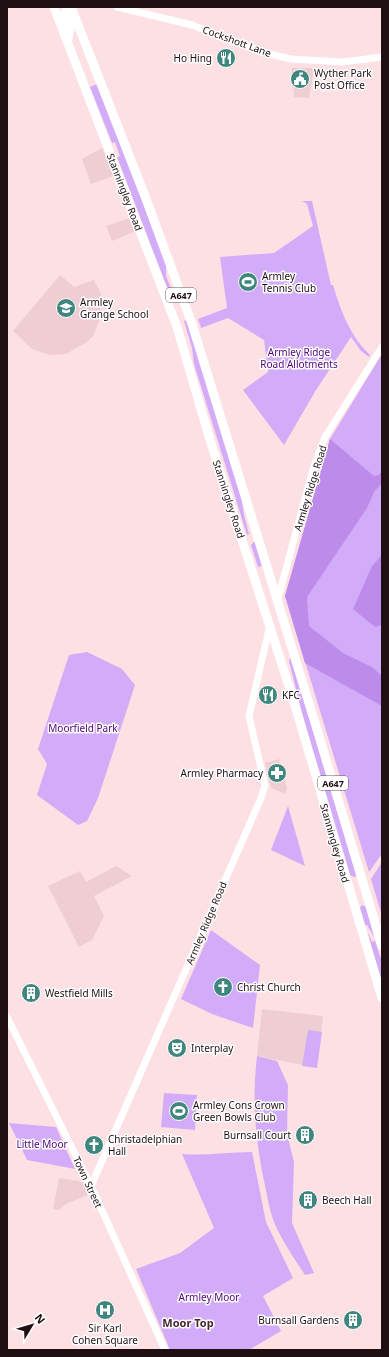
<svg xmlns="http://www.w3.org/2000/svg" width="389" height="1357" font-family="'Noto Sans',sans-serif">
	<rect width="100%" height="100%" fill="#fde0e4"/>
	<g fill="#efced3">
		<polygon points="292,68 314,68 309,98 294,97"/>
		<polygon points="102,148 114,176 91,184 82,159"/>
		<polygon points="129,218 134,232 112,241 106,226"/>
		<polygon points="60,275 74,287 94,280 101,294 101,316 93,336 87,342 66,354 50,355 32,349 13,331"/>
		<polygon points="279,759 287,788 285,794 271,788 265,763"/>
		<polygon points="116,866 132,876 94,896 104,916 92,940 79,947 48,886 80,871 86,882"/>
		<polygon points="262,1009 323,1016 317,1068 257,1056"/>
		<polygon points="59,1178 84,1182 90,1194 66,1204 59,1210 53,1209"/>
	</g>
	<g fill="#d2acf8">
		<polygon points="97,84 166,263 166,276 175,298 172,300 117,157 120,156 115,142 112,143 90,87"/>
		<path d="M302,201H312L331,285H333C341,311 350,336 370,355L369,357L361,351L351,337L316,390L284,445L243,390L268,372L264,340L228,318L201,328L198,319L227,308L220,257L274,253L313,226L307,204Z"/>
		<polygon points="187,320 241,495 244,515 249,534 247,535 194,364 192,348 184,321"/>
		<polygon points="382,354 382,854 369,872 285,596 330,439"/>
		<polygon points="255,541 262,566 258,567 251,545"/>
		<polygon points="87,652 122,669 135,685 98,798 87,821 78,825 37,795 47,764 38,749 69,655"/>
		<polygon points="291,656 357,875 354,877 349,875 306,729 289,661"/>
		<polygon points="288,806 305,866 271,850"/>
		<polygon points="382,862 382,916 371,879"/>
		<polygon points="362,905 366,907 374,937 367,925 365,925 360,908"/>
		<polygon points="211,930 260,965 253,1028 212,1014 181,999"/>
		<polygon points="367,931 372,942 375,941 382,962 382,983"/>
		<polygon points="308,1030 322,1032 317,1068 302,1066"/>
		<path d="M257,1056L277,1061L288,1085L287,1134L294,1162L292,1223L314,1273L305,1275C294,1258 282,1241 274,1222C269,1209 267,1194 264,1181C255,1137 252,1100 257,1056Z"/>
		<polygon points="164,1093 197,1095 195,1130 161,1127"/>
		<polygon points="9,1123 56,1127 75,1169 27,1160"/>
		<path d="M252,1152L266,1222L293,1278L263,1296L281,1331L249,1350H170L136,1269L180,1253L214,1228L182,1154C205,1156 228,1152 252,1152Z"/>
	</g>
	<g fill="#bd8cea">
		<polygon points="330,439 374,476 379,475 382,471 382,483 374,492 367,508 307,597 309,626 343,653 372,667 382,676 382,706 305,663 285,596"/>
		<polygon points="382,555 382,625 375,627 353,609 372,566"/>
	</g>
	<g fill="none" stroke-linecap="round" stroke-linejoin="round">
		<g stroke="#fff" stroke-width="7">
			<polyline points="117,7 192,25 261,52 291,59 343,62 382,57"/>
			<polyline points="277,602 314,466 325,437 382,347"/>
			<polyline points="7,1017 91,1186 165,1350"/>
			<polyline points="91,1186 261,798 265,786 249,716 270,625"/>
		</g>
		<g stroke="#fff" stroke-width="9">
			<polyline points="54,7 177,327 211,443 294,702 382,998"/>
			<polyline points="67,7 65,14 70,27 68,39"/>
			<polyline points="71,7 145,196 192,324 316,726 382,946"/>
		</g>
	</g>
	<defs>
		<g id="restaurant-disc" transform="scale(1)"><circle r="9.5" fill="#3f867f" stroke="#fff"/><path d="M-5-6h1v4h1v-4h1v4h1v-4h1v5L-1.5 .5V6h-2V.5L-5-1ZM5-6V6H3V1.5H1.5Q1.5-4 5-6Z" fill="#fff"/></g>
		<g id="civic-disc" transform="scale(1)"><circle r="9.5" fill="#3f867f" stroke="#fff"/><path d="M-.6-6.5H3V-4.5H.6V-3L4-1V1h2V6H-6V1h2V-1L-.6-3ZM-1.2 2.5V6h2.4V2.5Z" fill="#fff"/></g>
		<g id="stadium-disc" transform="scale(1)"><circle r="9.5" fill="#3f867f" stroke="#fff"/><path d="M0-5a6.5 5 0 1 0 0 10a6.5 5 0 1 0 0-10ZM-3.5-1.8h7v3.6h-7Z" fill="#fff"/></g>
		<g id="school-disc" transform="scale(1)"><circle r="9.5" fill="#3f867f" stroke="#fff"/><path d="M0-5L7-2L0 1L-7-2ZM-4 1L0 2.5L4 1V4Q0 6-4 4Z" fill="#fff"/></g>
		<g id="pharmacy-disc" transform="scale(1)"><circle r="9.5" fill="#3f867f" stroke="#fff"/><path d="M-2-6h4v4h4v4h-4v4h-4v-4h-4v-4h4Z" fill="#fff"/></g>
		<g id="church-disc" transform="scale(1)"><circle r="9.5" fill="#3f867f" stroke="#fff"/><path d="M-1.2-6h2.4v3.5h3.3v2.4h-3.3V6h-2.4V-.1h-3.3v-2.4h3.3Z" fill="#fff"/></g>
		<g id="building-disc" transform="scale(1)"><circle r="9.5" fill="#3f867f" stroke="#fff"/><path d="M-4-6H4V6H1V3H-1V6H-4ZM-2.5-4.3h1.7v1.8h-1.7ZM.8-4.3h1.7v1.8H.8ZM-2.5-1h1.7V.8h-1.7ZM.8-1h1.7V.8H.8Z" fill="#fff"/></g>
		<g id="theatre-disc" transform="scale(1)"><circle r="9.5" fill="#3f867f" stroke="#fff"/><path d="M-5-5.5Q0-4 5-5.5V0Q5 5 0 6Q-5 5-5 0ZM-3.3-2.5H-1v1.5H-3.3ZM1-2.5H3.3v1.5H1ZM-2.8 1Q0 5.5 2.8 1Z" fill="#fff"/></g>
		<g id="hospital-disc" transform="scale(1)"><circle r="9.5" fill="#3f867f" stroke="#fff"/><path d="M-5-5h3v3.5h4V-5h3V5h-3V1.5h-4V5h-3Z" fill="#fff"/></g>
	</defs>
	<g fill-rule="evenodd">
		<use href="#restaurant-disc" x="226" y="58"/>
		<use href="#civic-disc" x="300" y="79"/>
		<use href="#stadium-disc" x="248" y="282"/>
		<use href="#school-disc" x="66" y="308"/>
		<use href="#restaurant-disc" x="268" y="695"/>
		<use href="#pharmacy-disc" x="277" y="773"/>
		<use href="#church-disc" x="223" y="987"/>
		<use href="#building-disc" x="31" y="993"/>
		<use href="#theatre-disc" x="177" y="1048"/>
		<use href="#stadium-disc" x="179" y="1111"/>
		<use href="#building-disc" x="305" y="1135"/>
		<use href="#church-disc" x="94" y="1145"/>
		<use href="#building-disc" x="308" y="1200"/>
		<use href="#hospital-disc" x="105" y="1310"/>
		<use href="#building-disc" x="353" y="1320"/>
	</g>
	<g text-anchor="middle" dominant-baseline="central" stroke-width="3" stroke-linejoin="round" paint-order="stroke">
		<g fill="#fff" stroke="#625759" stroke-width="1">
			<rect x="166" y="288" width="30" height="14" rx="3"/>
			<rect x="318" y="776" width="30" height="14" rx="3"/>
		</g>
		<g font-size="9" font-weight="bold" fill="#1f0f12">
			<text x="181" y="295">A647</text>
			<text x="333" y="783">A647</text>
		</g>
		<g font-size="10" fill="#1f0f12" stroke="#fff">
			<text transform="translate(237 41) rotate(20)">Cockshott Lane</text>
			<text transform="translate(125 192) rotate(69)">Stanningley Road</text>
			<text transform="translate(310 488) rotate(-73)">Armley Ridge Road</text>
			<text transform="translate(229 499) rotate(72)">Stanningley Road</text>
			<text transform="translate(335 843) rotate(74)">Stanningley Road</text>
			<text transform="translate(206 923) rotate(-67)">Armley Ridge Road</text>
			<text transform="translate(88 1182) rotate(65)">Town Street</text>
		</g>
		<g font-size="10" fill="#1f0f12" stroke="#fff" text-anchor="start">
			<text x="212" y="58" text-anchor="end">Ho Hing</text>
			<text x="314" y="73">Wyther Park<tspan x="314" dy="12">Post Office</tspan></text>
			<text x="262" y="276">Armley<tspan x="262" dy="12">Tennis Club</tspan></text>
			<text x="80" y="302">Armley<tspan x="80" dy="12">Grange School</tspan></text>
			<text x="282" y="695">KFC</text>
			<text x="263" y="773" text-anchor="end">Armley Pharmacy</text>
			<text x="237" y="987">Christ Church</text>
			<text x="45" y="993">Westfield Mills</text>
			<text x="191" y="1048">Interplay</text>
			<text x="193" y="1105">Armley Cons Crown<tspan x="193" dy="12">Green Bowls Club</tspan></text>
			<text x="291" y="1135" text-anchor="end">Burnsall Court</text>
			<text x="108" y="1139">Christadelphian<tspan x="108" dy="12">Hall</tspan></text>
			<text x="322" y="1200">Beech Hall</text>
			<text x="339" y="1320" text-anchor="end">Burnsall Gardens</text>
			<text x="105" y="1328" text-anchor="middle">Sir Karl<tspan x="105" dy="12">Cohen Square</tspan></text>
		</g>
		<g font-size="10" fill="#50047a" stroke="#fff">
			<text x="299" y="352">Armley Ridge<tspan x="299" dy="12">Road Allotments</tspan></text>
			<text x="83" y="728">Moorfield Park</text>
			<text x="42" y="1144">Little Moor</text>
			<text x="209" y="1297">Armley Moor</text>
		</g>
		<g font-size="11" font-weight="bold" fill="#4a262e" stroke="#fff">
			<text x="188" y="1322">Moor Top</text>
		</g>
	</g>
	<rect width="389" height="1357" fill="none" stroke="#1f0f12" stroke-width="16"/>
	<g transform="translate(32 1325) rotate(52)" stroke="#ffffff" stroke-width="3" paint-order="stroke">
	<path d="M0-3L7 15L0 10L-7 15Z" fill="#1f0f12"/>
	<text y="-6" font-size="11" font-weight="bold" text-anchor="middle" fill="#1f0f12">N</text>
	</g>
</svg>
